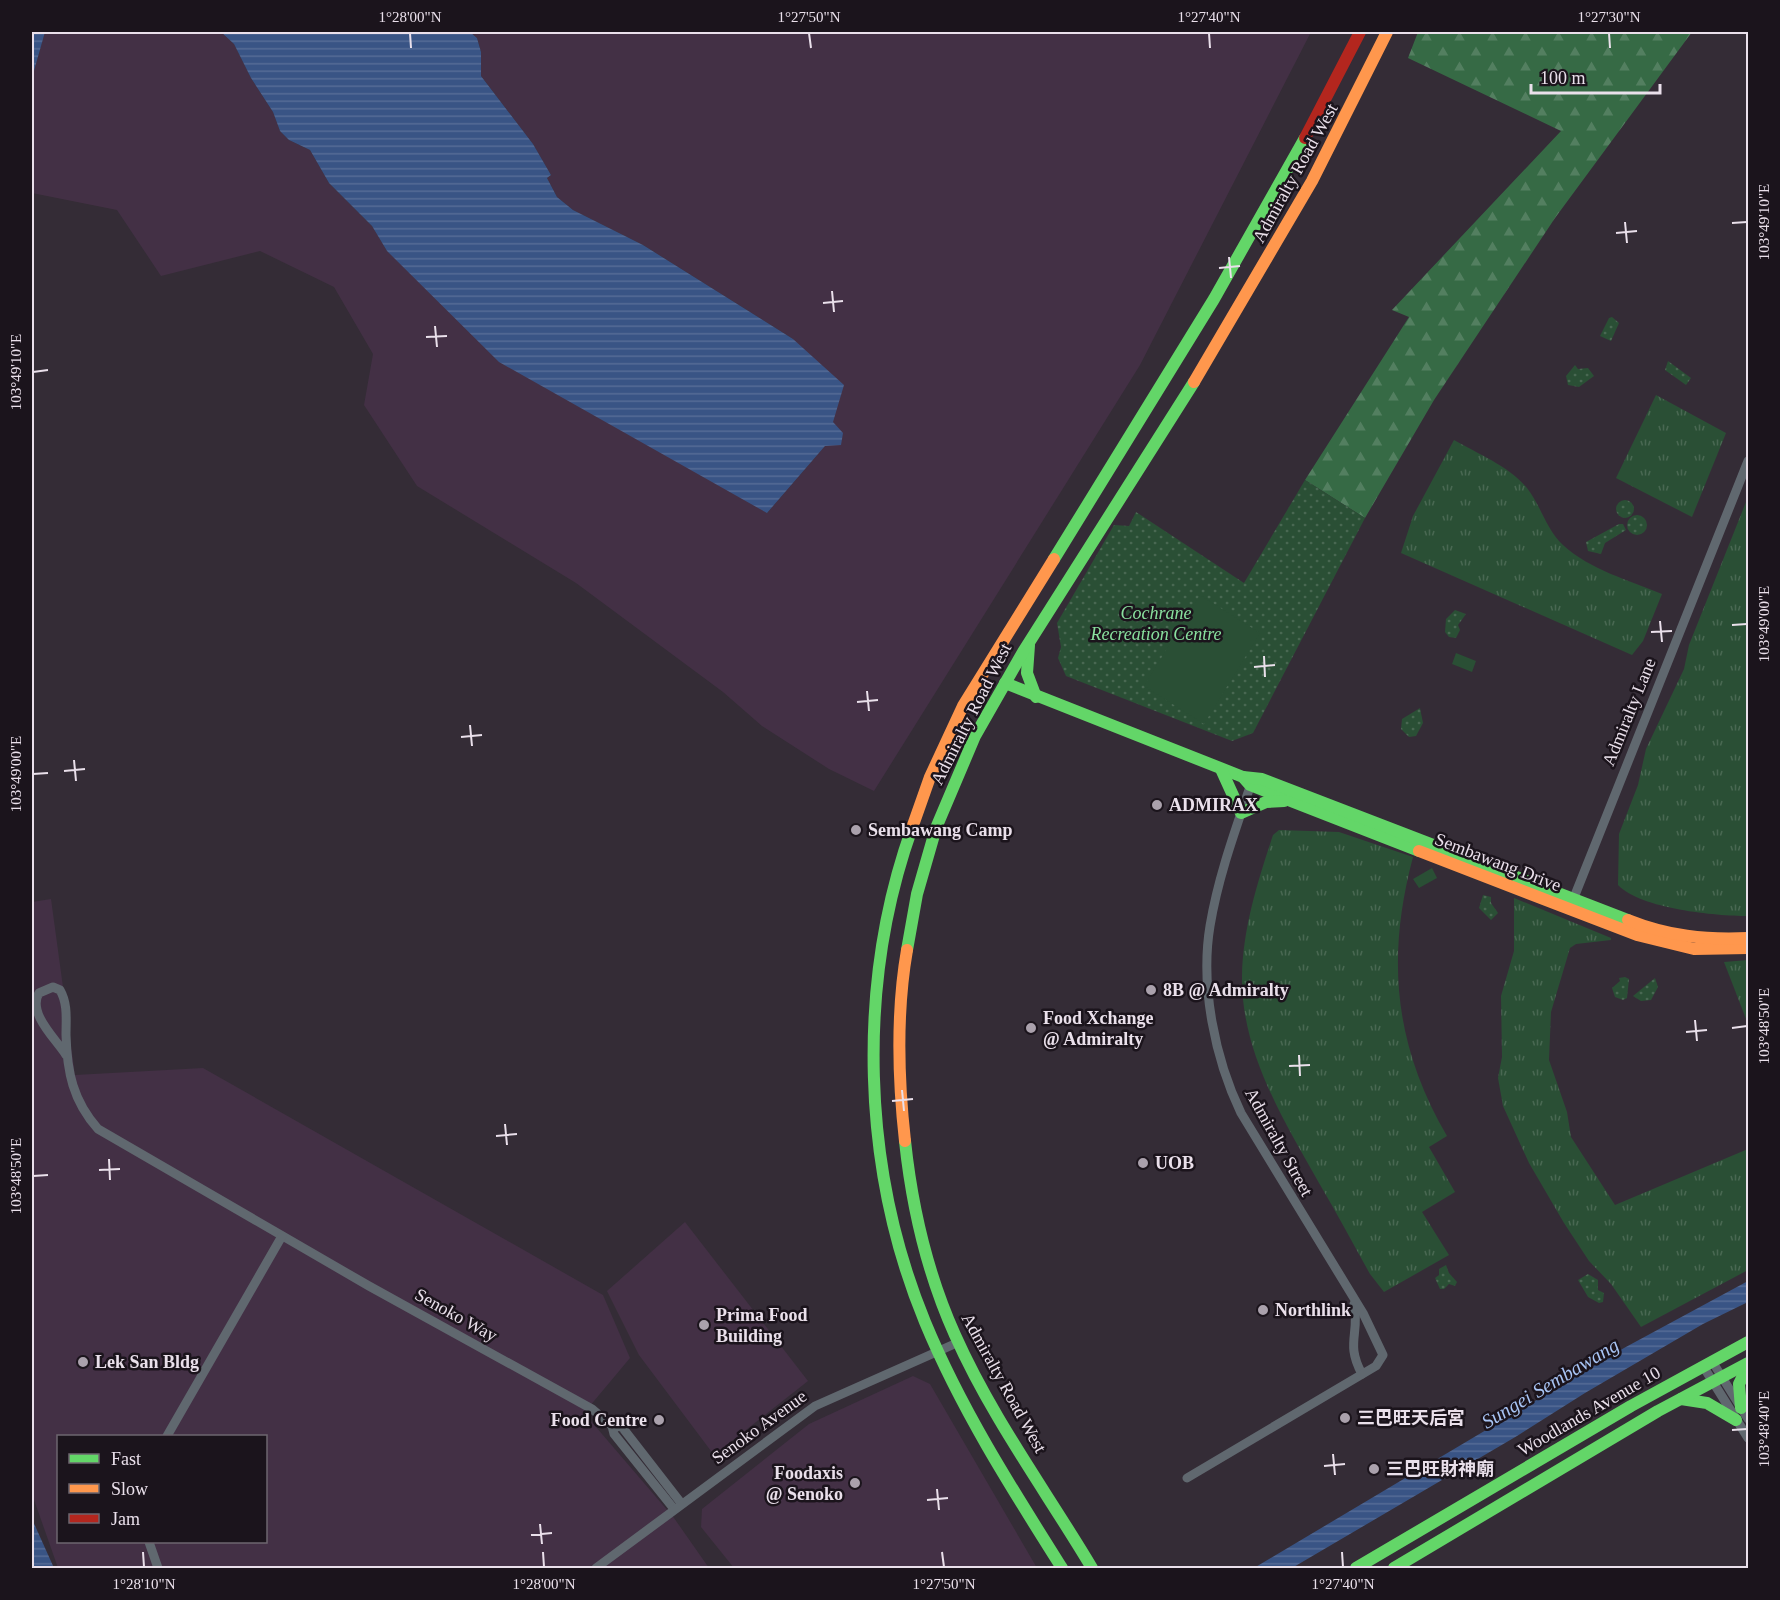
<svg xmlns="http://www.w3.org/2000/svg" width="1780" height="1600" font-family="'Times New Roman','Noto Sans SC',serif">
	<defs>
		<pattern id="grass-tufts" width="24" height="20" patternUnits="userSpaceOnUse" patternTransform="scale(1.5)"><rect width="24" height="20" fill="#2a4f35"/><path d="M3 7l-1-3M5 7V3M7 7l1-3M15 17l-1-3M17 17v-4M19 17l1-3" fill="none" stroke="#496852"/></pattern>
		<pattern id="forest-firs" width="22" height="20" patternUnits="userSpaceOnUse" patternTransform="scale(1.5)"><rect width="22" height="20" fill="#366a45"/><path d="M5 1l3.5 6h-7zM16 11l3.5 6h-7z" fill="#537f60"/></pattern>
		<pattern id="park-dots" width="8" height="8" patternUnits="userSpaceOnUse" patternTransform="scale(1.5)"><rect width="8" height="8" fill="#2a4f35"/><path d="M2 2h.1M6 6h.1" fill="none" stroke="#496852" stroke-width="1.8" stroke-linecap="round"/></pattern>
		<pattern id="water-rules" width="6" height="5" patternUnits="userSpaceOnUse" patternTransform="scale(1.5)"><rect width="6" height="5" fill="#395485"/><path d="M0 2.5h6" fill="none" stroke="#566c96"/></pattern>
	</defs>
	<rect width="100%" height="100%" fill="#342c36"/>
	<g fill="#433045" fill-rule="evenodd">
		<polygon points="45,32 221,32 234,44 251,78 273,112 280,131 289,140 310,150 329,183 372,226 387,251 767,513 825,446 833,422 793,339 643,245 573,210 557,197 547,178 551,175 533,144 481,76 481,52 477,38 470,32 1311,32 1140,365 874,791 829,769 762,726 723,692 576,583 417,486 364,405 373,354 334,287 260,251 161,276 117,210 32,193 32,78"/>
		<path d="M51,899L75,1075L203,1068L603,1295L630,1358L584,1413L674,1518L709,1568H58L32,1494V902ZM58,1436H266V1542H58Z"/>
		<polygon points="685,1222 808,1381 714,1455 639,1355 607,1291"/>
		<polygon points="913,1376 930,1384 1037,1568 734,1568 701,1527 702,1509 809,1424"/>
	</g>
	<g fill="url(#grass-tufts)">
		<polygon points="1656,395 1726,433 1692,517 1616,478"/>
		<path d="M1454,440C1478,454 1509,466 1527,488C1541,506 1546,529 1563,545C1590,570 1629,580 1662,594L1643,641L1632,655L1401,553L1413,516Z"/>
		<path d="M1748,497V916C1716,916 1641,909 1618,885L1619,834L1638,785L1646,749L1684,669L1689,645Z"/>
		<path d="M1279,830L1339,832L1413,857C1386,958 1394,1045 1447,1136L1429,1147L1455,1192L1422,1212L1449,1255L1384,1292L1370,1274C1353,1244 1337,1213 1319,1183C1283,1119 1241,1052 1242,976C1243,927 1258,881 1273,835Z"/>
		<polygon points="1514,898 1611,938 1611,940 1576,944 1570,948 1551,1012 1549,1060 1567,1112 1571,1137 1615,1205 1748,1149 1748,1270 1641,1327 1611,1284 1589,1261 1564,1223 1529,1163 1503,1106 1498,1078 1502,1057 1501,996 1514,951"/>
		<polygon points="1748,960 1748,1024 1724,962"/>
	</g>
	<polygon fill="url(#forest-firs)" points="1418,32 1692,32 1555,218 1434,400 1365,518 1305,480 1409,317 1392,310 1561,131 1408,58"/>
	<g fill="url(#park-dots)">
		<polygon points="1612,317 1619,323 1611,341 1600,336 1609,318"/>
		<polygon points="1668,361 1691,378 1686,385 1665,370"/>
		<polygon points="1575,365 1578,369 1588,368 1594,376 1579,387 1568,385 1566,376"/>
		<polygon points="1305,480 1365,518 1253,733 1232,741 1066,676 1058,658 1061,647 1057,623 1114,525 1129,526 1136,512 1244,583"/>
		<circle cx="1625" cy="509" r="9"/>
		<circle cx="1637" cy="525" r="10"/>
		<polygon points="1619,524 1623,524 1626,530 1605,543 1601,554 1588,551 1586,542"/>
		<polygon points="1455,610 1466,614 1458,625 1460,630 1456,638 1449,637 1445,632 1446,619"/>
		<polygon points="1420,708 1423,723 1416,736 1409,737 1401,729 1402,719"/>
		<polygon points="1483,895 1491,897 1491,903 1498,913 1491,920 1479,908"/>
		<polygon points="1625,977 1629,979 1627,998 1623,1000 1615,997 1612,988 1620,981 1619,978"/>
		<polygon points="1655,978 1658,987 1651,1000 1641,1001 1633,996"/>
		<polygon points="1446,1265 1449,1273 1457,1282 1455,1286 1449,1284 1444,1289 1440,1289 1435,1278 1439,1275 1439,1269"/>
		<polygon points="1588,1274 1598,1280 1598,1290 1604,1293 1603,1302 1599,1303 1588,1297 1578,1280"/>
	</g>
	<g fill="#2a4f35">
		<polygon points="1200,595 1260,633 1204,724 1144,686"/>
		<polygon points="1456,653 1476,661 1472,672 1452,664"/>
		<polygon points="1432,868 1437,878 1419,888 1413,879"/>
	</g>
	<g fill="url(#water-rules)">
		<polygon points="32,32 45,32 32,78"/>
		<polygon points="221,32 470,32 477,38 481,52 481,76 533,144 551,175 547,178 557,197 573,210 643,245 793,339 844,385 833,422 843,433 841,445 825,446 767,513 499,362 387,251 372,226 329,183 310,150 289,140 280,131 273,112 251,78 234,44"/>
		<polygon points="1748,1281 1748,1302 1703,1324 1585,1393 1517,1436 1292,1568 1254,1568 1624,1348"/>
		<polygon points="32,1519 54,1568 32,1568"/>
	</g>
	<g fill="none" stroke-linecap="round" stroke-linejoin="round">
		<g stroke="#60686f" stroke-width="9">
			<polyline points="1571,905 1748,461"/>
			<path d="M66,1055C56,1039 27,1013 39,993L53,987L60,990C68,1004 66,1019 66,1035C67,1072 73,1101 98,1129L369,1286L592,1409L612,1426L622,1427L681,1503"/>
			<path d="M1354,1304C1360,1334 1345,1343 1362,1374"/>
			<polyline points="1712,1361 1748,1419"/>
			<polyline points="1703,1366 1748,1438"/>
			<polyline points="612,1426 614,1434 674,1509"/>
			<polyline points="167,1436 282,1236"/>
			<path d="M1187,1478L1376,1366L1383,1355L1363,1313L1241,1113C1215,1059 1200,986 1210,926C1218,877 1236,828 1252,781"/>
			<polyline points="149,1542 158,1568"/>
			<polyline points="596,1568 815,1406 959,1342"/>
		</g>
		<g stroke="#63d668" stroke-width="12">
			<polyline points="1054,559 1214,299 1305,138"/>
			<polyline points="1029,645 1027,673 1036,697"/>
			<polyline points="1005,683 1243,777 1250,785 1419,851"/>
			<polyline points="1221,769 1241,813 1266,802 1284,801"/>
			<polyline points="1243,777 1262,779 1628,920"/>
			<path d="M912,828C856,985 862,1169 925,1322C961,1409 1012,1489 1062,1568"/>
			<polyline points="907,950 917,894 936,828 975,736 1023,652 1194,382"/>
			<path d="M905,1141C912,1207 928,1275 955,1335C992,1418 1046,1491 1092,1568"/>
			<polyline points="1681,1399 1707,1403 1736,1420"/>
			<polyline points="1741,1408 1739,1384 1748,1366"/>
			<polyline points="1356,1568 1631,1406 1748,1342"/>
			<polyline points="1394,1568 1658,1411 1748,1363"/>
		</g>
		<g stroke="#ff974d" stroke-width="12">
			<polyline points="1194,382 1312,181 1387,32"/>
			<polyline points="912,828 930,777 963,706 1054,559"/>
			<polyline points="1419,851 1637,935 1694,949 1748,948"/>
			<path d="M1628,920C1668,936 1705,940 1748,938"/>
			<path d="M905,1141C898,1078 896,1013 907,950"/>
		</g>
		<polyline stroke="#b3261e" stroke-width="12" points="1305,138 1360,32"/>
	</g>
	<path fill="none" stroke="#eae0eb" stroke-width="2" d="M410,33L411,48M809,33L811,48M1209,33L1210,48M1609,33L1610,48M1625,222L1627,243M1732,223L1747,222M1616,233L1637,231M1229,257L1231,278M1219,268L1240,266M832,291L834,312M823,303L843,301M435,326L437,347M426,337L447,336M33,372L48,370M1660,621L1662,642M1732,625L1747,624M1651,632L1672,631M1264,656L1265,677M1254,667L1275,665M867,691L869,711M857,702L878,700M470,725L472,746M461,737L482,735M74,760L76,781M64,771L85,769M33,774L48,773M1695,1020L1697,1041M1732,1028L1747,1026M1686,1032L1707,1030M1299,1055L1300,1076M1289,1066L1310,1065M902,1090L904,1111M892,1101L913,1099M505,1124L507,1145M496,1136L517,1134M109,1159L110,1180M99,1170L120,1169M33,1176L48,1175M1732,1430L1747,1429M1333,1454L1335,1475M1324,1466L1345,1464M937,1489L939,1510M927,1500L948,1498M540,1524L542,1544M531,1535L552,1533M143,1552L144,1567M543,1552L544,1567M942,1552L944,1567M1342,1552L1343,1567"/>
	<g fill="#aaa1ac" stroke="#1b141c" stroke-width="2">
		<circle cx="1157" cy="805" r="6"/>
		<circle cx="856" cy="830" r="6"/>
		<circle cx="1151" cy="990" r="6"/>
		<circle cx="1031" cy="1028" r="6"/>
		<circle cx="1143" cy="1163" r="6"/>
		<circle cx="1263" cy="1310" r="6"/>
		<circle cx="704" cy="1325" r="6"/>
		<circle cx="83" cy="1362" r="6"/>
		<circle cx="1345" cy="1418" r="6"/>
		<circle cx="659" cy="1420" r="6"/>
		<circle cx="1374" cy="1469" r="6"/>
		<circle cx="855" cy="1483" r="6"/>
	</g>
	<g text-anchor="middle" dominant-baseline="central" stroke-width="5" stroke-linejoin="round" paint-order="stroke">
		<g font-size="18" fill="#eae0eb" stroke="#1b141c">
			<text transform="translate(1295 173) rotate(-61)">Admiralty Road West</text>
			<text transform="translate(1629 712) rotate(-68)">Admiralty Lane</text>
			<text transform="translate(971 714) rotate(-63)">Admiralty Road West</text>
			<text transform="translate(1498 862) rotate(21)">Sembawang Drive</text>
			<text transform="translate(1279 1142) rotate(61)">Admiralty Street</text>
			<text transform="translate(456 1315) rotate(29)">Senoko Way</text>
			<text transform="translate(1004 1383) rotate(61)">Admiralty Road West</text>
			<text transform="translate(1589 1411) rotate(-30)">Woodlands Avenue 10</text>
			<text transform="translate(759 1427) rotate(-36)">Senoko Avenue</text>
		</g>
		<g font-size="18" font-style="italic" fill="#89e09e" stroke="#1b141c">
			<text x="1156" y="613">Cochrane<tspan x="1156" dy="21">Recreation Centre</tspan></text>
		</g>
		<g font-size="18" font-weight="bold" fill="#eae0eb" stroke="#1b141c" text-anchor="start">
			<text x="1169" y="805">ADMIRAX</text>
			<text x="868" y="830">Sembawang Camp</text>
			<text x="1163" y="990">8B @ Admiralty</text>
			<text x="1043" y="1018">Food Xchange<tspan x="1043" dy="21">@ Admiralty</tspan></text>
			<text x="1155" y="1163">UOB</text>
			<text x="1275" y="1310">Northlink</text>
			<text x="716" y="1315">Prima Food<tspan x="716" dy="21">Building</tspan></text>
			<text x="95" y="1362">Lek San Bldg</text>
			<text x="1357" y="1418">三巴旺天后宮</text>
			<text x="647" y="1420" text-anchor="end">Food Centre</text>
			<text x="1386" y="1469">三巴旺財神廟</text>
			<text x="843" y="1473" text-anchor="end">Foodaxis<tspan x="843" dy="21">@ Senoko</tspan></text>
		</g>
		<g font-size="20" font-style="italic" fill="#a8c4f4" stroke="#1b141c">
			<text transform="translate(1550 1383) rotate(-31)">Sungei Sembawang</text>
		</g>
	</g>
	<rect width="1780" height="1600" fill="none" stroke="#1b141c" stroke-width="66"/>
	<rect x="57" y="1435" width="210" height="108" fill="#1b141c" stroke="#6e666f" stroke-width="1.5"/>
	<rect x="69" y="1454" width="30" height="9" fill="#63d668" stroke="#6e666f" stroke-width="1.5"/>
	<text x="111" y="1465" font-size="18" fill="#eae0eb">Fast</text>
	<rect x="69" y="1484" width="30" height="9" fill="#ff974d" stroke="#6e666f" stroke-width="1.5"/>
	<text x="111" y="1495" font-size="18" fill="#eae0eb">Slow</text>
	<rect x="69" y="1514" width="30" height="9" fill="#b3261e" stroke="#6e666f" stroke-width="1.5"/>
	<text x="111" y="1525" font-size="18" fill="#eae0eb">Jam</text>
	<path d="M1531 84v9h129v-9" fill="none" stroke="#eae0eb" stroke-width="3"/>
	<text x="1540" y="84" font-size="18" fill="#eae0eb" stroke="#1b141c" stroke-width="4.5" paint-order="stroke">100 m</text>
	<rect x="33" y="33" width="1714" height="1534" fill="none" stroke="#eae0eb" stroke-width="2"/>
	<g font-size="15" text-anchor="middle" fill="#eae0eb">
		<text x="410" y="22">1°28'00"N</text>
		<text x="809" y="22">1°27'50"N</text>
		<text x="1209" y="22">1°27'40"N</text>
		<text x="1609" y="22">1°27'30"N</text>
		<text transform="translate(1764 222) rotate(-90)" y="5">103°49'10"E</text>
		<text transform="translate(16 372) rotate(-90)" y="5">103°49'10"E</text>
		<text transform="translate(1764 624) rotate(-90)" y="5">103°49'00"E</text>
		<text transform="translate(16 774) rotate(-90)" y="5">103°49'00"E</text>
		<text transform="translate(1764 1026) rotate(-90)" y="5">103°48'50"E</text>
		<text transform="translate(16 1176) rotate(-90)" y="5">103°48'50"E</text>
		<text transform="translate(1764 1429) rotate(-90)" y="5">103°48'40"E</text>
		<text x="144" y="1589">1°28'10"N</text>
		<text x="544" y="1589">1°28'00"N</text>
		<text x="944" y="1589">1°27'50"N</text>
		<text x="1343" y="1589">1°27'40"N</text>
	</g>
</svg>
